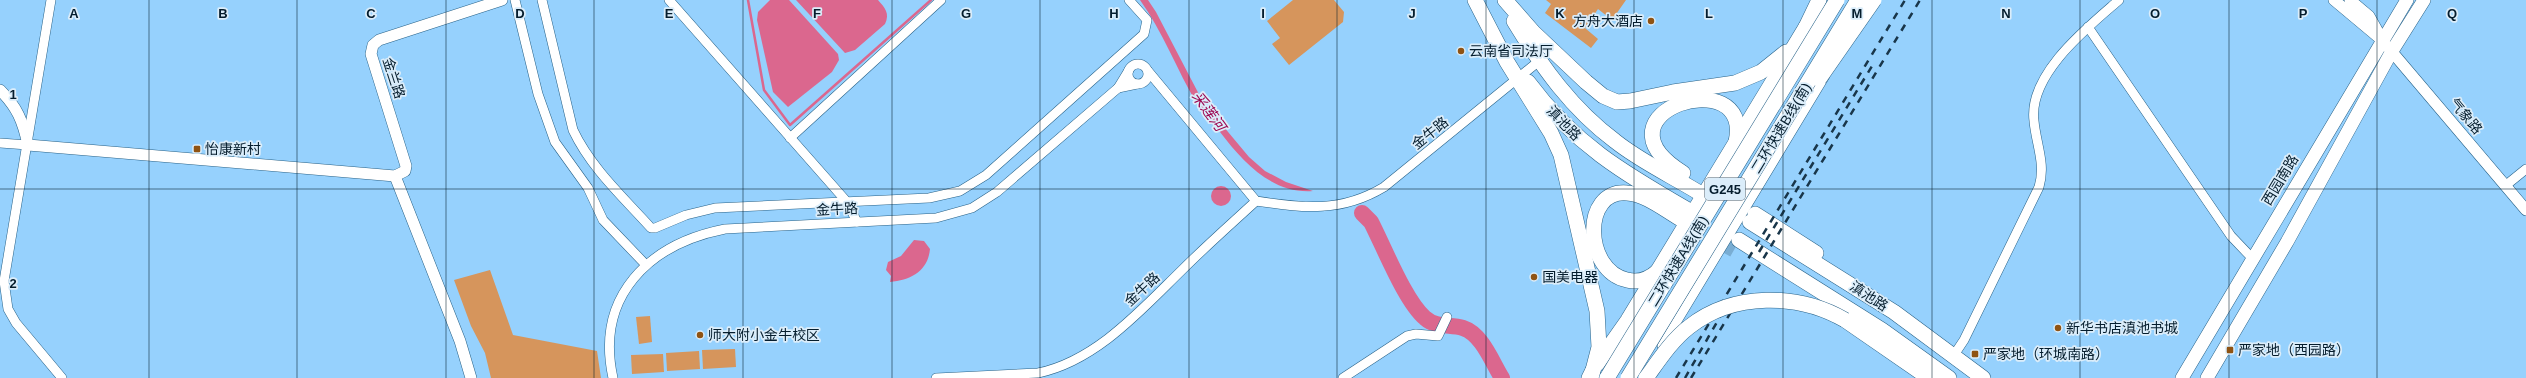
<svg xmlns="http://www.w3.org/2000/svg" width="2526" height="378" font-family="Arial,'Noto Sans SC',sans-serif">
	<rect width="100%" height="100%" fill="#96d1fd"/>
	<g fill="#d6955c">
		<polygon points="1293,0 1334,0 1344,12 1343,22 1289,65 1272,44 1280,38 1267,21"/>
		<polygon points="1546,0 1626,0 1612,20 1598,9 1585,28 1598,39 1591,48 1545,13 1551,4"/>
		<polygon points="490,270 513,335 597,351 601,378 491,378 485,353 471,326 454,280"/>
		<polygon points="650,316 652,342 639,344 636,317"/>
		<polygon points="735,349 736,367 703,369 702,350"/>
		<polygon points="699,351 700,369 667,371 666,353"/>
		<polygon points="663,354 664,372 632,374 631,355"/>
	</g>
	<g fill="#db678e">
		<polygon points="770,0 789,0 838,54 839,60 832,72 788,107 773,92 757,20 758,12"/>
		<path d="M796,0H878C885,8 890,13 885,24L855,50L845,53Z"/>
		<path d="M1140,0H1148L1156,12L1203,102L1249,157L1265,171L1286,182L1313,191C1272,194 1243,162 1220,132C1212,123 1203,114 1197,104C1177,70 1163,32 1140,0Z"/>
		<circle cx="1221" cy="196" r="10"/>
		<path d="M914,240L924,241L930,249C928,271 911,280 890,282L891,276L886,270L888,262L901,256Z"/>
	</g>
	<g fill="none" stroke-linecap="round" stroke-linejoin="round">
		<polyline stroke="#db678e" stroke-width="2.5" points="748,0 764,90 790,125 931,0"/>
		<path stroke="#db678e" stroke-width="16" d="M1362,213L1371,222C1384,247 1405,301 1425,318C1436,328 1450,324 1463,328C1482,334 1492,362 1502,378"/>
		<polyline stroke="#79add3" stroke-width="15" stroke-dasharray="15 8" stroke-linecap="butt" points="1687,223 1734,250"/>
		<g stroke="#286288" stroke-width="10">
			<g id="minor">
				<polyline points="51,0 4,281 8,309 16,323 62,378"/>
				<polyline points="515,0 538,94 555,142 588,188 603,220 646,265"/>
				<path d="M542,0L573,130C591,168 623,197 651,228H655L686,215L715,208L929,198L960,191L986,175L1144,34L1147,20L1129,0"/>
				<polyline points="669,0 847,202 857,222"/>
				<polyline points="2088,27 2231,236 2252,258"/>
				<circle cx="1138" cy="74" r="10"/>
				<polyline points="1129,70 1118,88 1137,84"/>
				<path d="M1148,71L1256,201C1304,208 1341,213 1384,187L1539,61"/>
				<polyline points="790,138 941,0"/>
				<polyline points="0,143 28,145"/>
				<polyline points="2505,186 2526,169"/>
				<polyline points="1662,346 1825,76"/>
				<path d="M1954,355L1964,340L2039,187C2046,164 2036,144 2034,121C2028,74 2088,27 2119,0"/>
				<path d="M613,378C595,296 649,244 725,229L936,218L972,208L997,192L1118,88"/>
				<path d="M936,378L1038,373C1096,361 1141,310 1182,270C1206,246 1231,224 1256,201"/>
				<polyline points="1343,378 1407,336 1416,334 1438,336 1447,317"/>
			</g>
		</g>
		<g stroke="#286288" stroke-width="12">
			<g id="tertiary">
				<polyline points="2334,0 2383,41 2369,16 2350,0"/>
				<polyline points="2387,46 2526,210"/>
				<path d="M0,90C17,107 23,121 28,145L395,176L405,171L406,166L371,54L373,45L379,40L502,0"/>
				<polyline points="395,176 460,341 471,378"/>
			</g>
		</g>
		<g stroke="#286288" stroke-width="14">
			<g id="secondary">
				<polyline points="2182,378 2407,0"/>
				<polyline points="2207,378 2287,242 2392,51 2424,0"/>
			</g>
		</g>
		<g stroke="#286288" stroke-width="16">
			<g id="primary">
				<polyline points="1475,0 1507,62 1551,133 1561,155 1597,311 1599,347 1591,378"/>
				<polyline points="1505,0 1533,32 1586,82 1603,96 1617,102 1630,101 1673,92 1735,83 1761,72 1786,52"/>
				<path d="M1514,21C1542,67 1572,109 1615,141C1640,161 1670,175 1698,192"/>
				<path d="M1528,82C1574,144 1622,172 1688,210"/>
				<path d="M1683,173C1585,112 1754,60 1736,142"/>
				<polyline points="1755,214 1816,253"/>
				<polyline points="1750,222 1894,312 1983,378"/>
				<polyline points="1739,240 1882,330 1949,378"/>
				<path d="M1658,271C1649,279 1638,283 1627,280C1584,271 1581,189 1627,193C1646,194 1665,210 1681,219"/>
				<polyline points="1597,364 1628,320 1806,27"/>
			</g>
		</g>
		<g stroke="#286288" stroke-width="16">
			<g id="trunk">
				<polyline points="1806,27 1819,0"/>
				<polyline points="1845,320 1929,378"/>
				<polyline points="1589,378 1593,370"/>
			</g>
		</g>
		<use href="#minor" stroke="#fff" stroke-width="9"/>
		<use href="#tertiary" stroke="#fff" stroke-width="11"/>
		<use href="#secondary" stroke="#fff" stroke-width="13"/>
		<use href="#primary" stroke="#fff" stroke-width="15"/>
		<use href="#trunk" stroke="#fff" stroke-width="15"/>
		<g stroke="#19364a" stroke-width="2.5" stroke-dasharray="7 7" stroke-linecap="butt">
			<polyline points="1759,252 1872,66"/>
			<polyline points="1676,378 1905,0"/>
			<polyline points="1685,378 1721,315"/>
			<polyline points="1691,378 1920,0"/>
		</g>
		<g stroke="#286288" stroke-width="16" stroke-linecap="butt">
			<g id="trunk-bridge">
				<polyline points="1819,79 1874,0"/>
				<polyline points="1607,378 1837,0"/>
				<polyline points="1628,378 1858,0"/>
				<path d="M1646,378C1659,360 1672,340 1689,327C1733,292 1798,293 1845,320"/>
			</g>
		</g>
		<use href="#trunk-bridge" stroke="#fff" stroke-width="15"/>
	</g>
	<path fill="none" stroke="#051d2d" stroke-width="1" stroke-opacity="0.55" d="M149,0V378M297,0V378M446,0V378M594,0V378M743,0V378M892,0V378M1040,0V378M1189,0V378M1337,0V378M1486,0V378M1634,0V378M1783,0V378M1932,0V378M2080,0V378M2229,0V378M2377,0V378M0,189H2526"/>
	<g fill="#8f5313" stroke="#dbedfa" stroke-width="1.5">
		<circle cx="1651" cy="21" r="4"/>
		<circle cx="1461" cy="51" r="4"/>
		<rect x="193" y="145" width="8" height="8" rx="2"/>
		<circle cx="1534" cy="277" r="4"/>
		<circle cx="2058" cy="328" r="4"/>
		<circle cx="700" cy="335" r="4"/>
		<rect x="2226" y="346" width="8" height="8" rx="2"/>
		<rect x="1971" y="350" width="8" height="8" rx="2"/>
	</g>
	<g text-anchor="middle" dominant-baseline="central" stroke-width="3.5" stroke-linejoin="round" paint-order="stroke">
		<rect fill="#dbedfa" stroke="#455b6a" stroke-width="1" x="1705" y="178" width="40" height="22" rx="3"/>
		<g font-size="13" font-weight="bold" fill="#051d2d">
			<text x="1725" y="189">G245</text>
		</g>
		<g font-size="14" fill="#051d2d" stroke="#dbedfa" text-anchor="start">
			<text x="1643" y="21" text-anchor="end">方舟大酒店</text>
			<text x="1469" y="51">云南省司法厅</text>
			<text x="205" y="149">怡康新村</text>
			<text x="1542" y="277">国美电器</text>
			<text x="2066" y="328">新华书店滇池书城</text>
			<text x="708" y="335">师大附小金牛校区</text>
			<text x="2238" y="350">严家地（西园路）</text>
			<text x="1983" y="354">严家地（环城南路）</text>
		</g>
		<g font-size="14" fill="#051d2d" stroke="#dbedfa">
			<text transform="translate(394 78) rotate(72)">金兰路</text>
			<text transform="translate(2466 116) rotate(50)">气象路</text>
			<text transform="translate(1564 123) rotate(46)">滇池路</text>
			<text transform="translate(1781 128) rotate(-59)">二环快速B线(南)</text>
			<text transform="translate(1430 133) rotate(-39)">金牛路</text>
			<text transform="translate(2280 180) rotate(-59)">西园南路</text>
			<text transform="translate(837 209) rotate(-3)">金牛路</text>
			<text transform="translate(1678 261) rotate(-59)">二环快速A线(南)</text>
			<text transform="translate(1142 289) rotate(-43)">金牛路</text>
			<text transform="translate(1869 296) rotate(33)">滇池路</text>
		</g>
		<g font-size="15" font-style="italic" fill="#9d0650" stroke="#dbedfa">
			<text transform="translate(1209 111) rotate(54)">采莲河</text>
		</g>
	</g>
	<g font-size="13" text-anchor="middle" font-weight="bold" fill="#051d2d" stroke="#dbedfa" stroke-width="3.5" stroke-linejoin="round" paint-order="stroke">
		<text x="74" y="18">A</text>
		<text x="223" y="18">B</text>
		<text x="371" y="18">C</text>
		<text x="520" y="18">D</text>
		<text x="669" y="18">E</text>
		<text x="817" y="18">F</text>
		<text x="966" y="18">G</text>
		<text x="1114" y="18">H</text>
		<text x="1263" y="18">I</text>
		<text x="1412" y="18">J</text>
		<text x="1560" y="18">K</text>
		<text x="1709" y="18">L</text>
		<text x="1857" y="18">M</text>
		<text x="2006" y="18">N</text>
		<text x="2155" y="18">O</text>
		<text x="2303" y="18">P</text>
		<text x="2452" y="18">Q</text>
		<text x="13" y="99">1</text>
		<text x="13" y="288">2</text>
	</g>
</svg>
